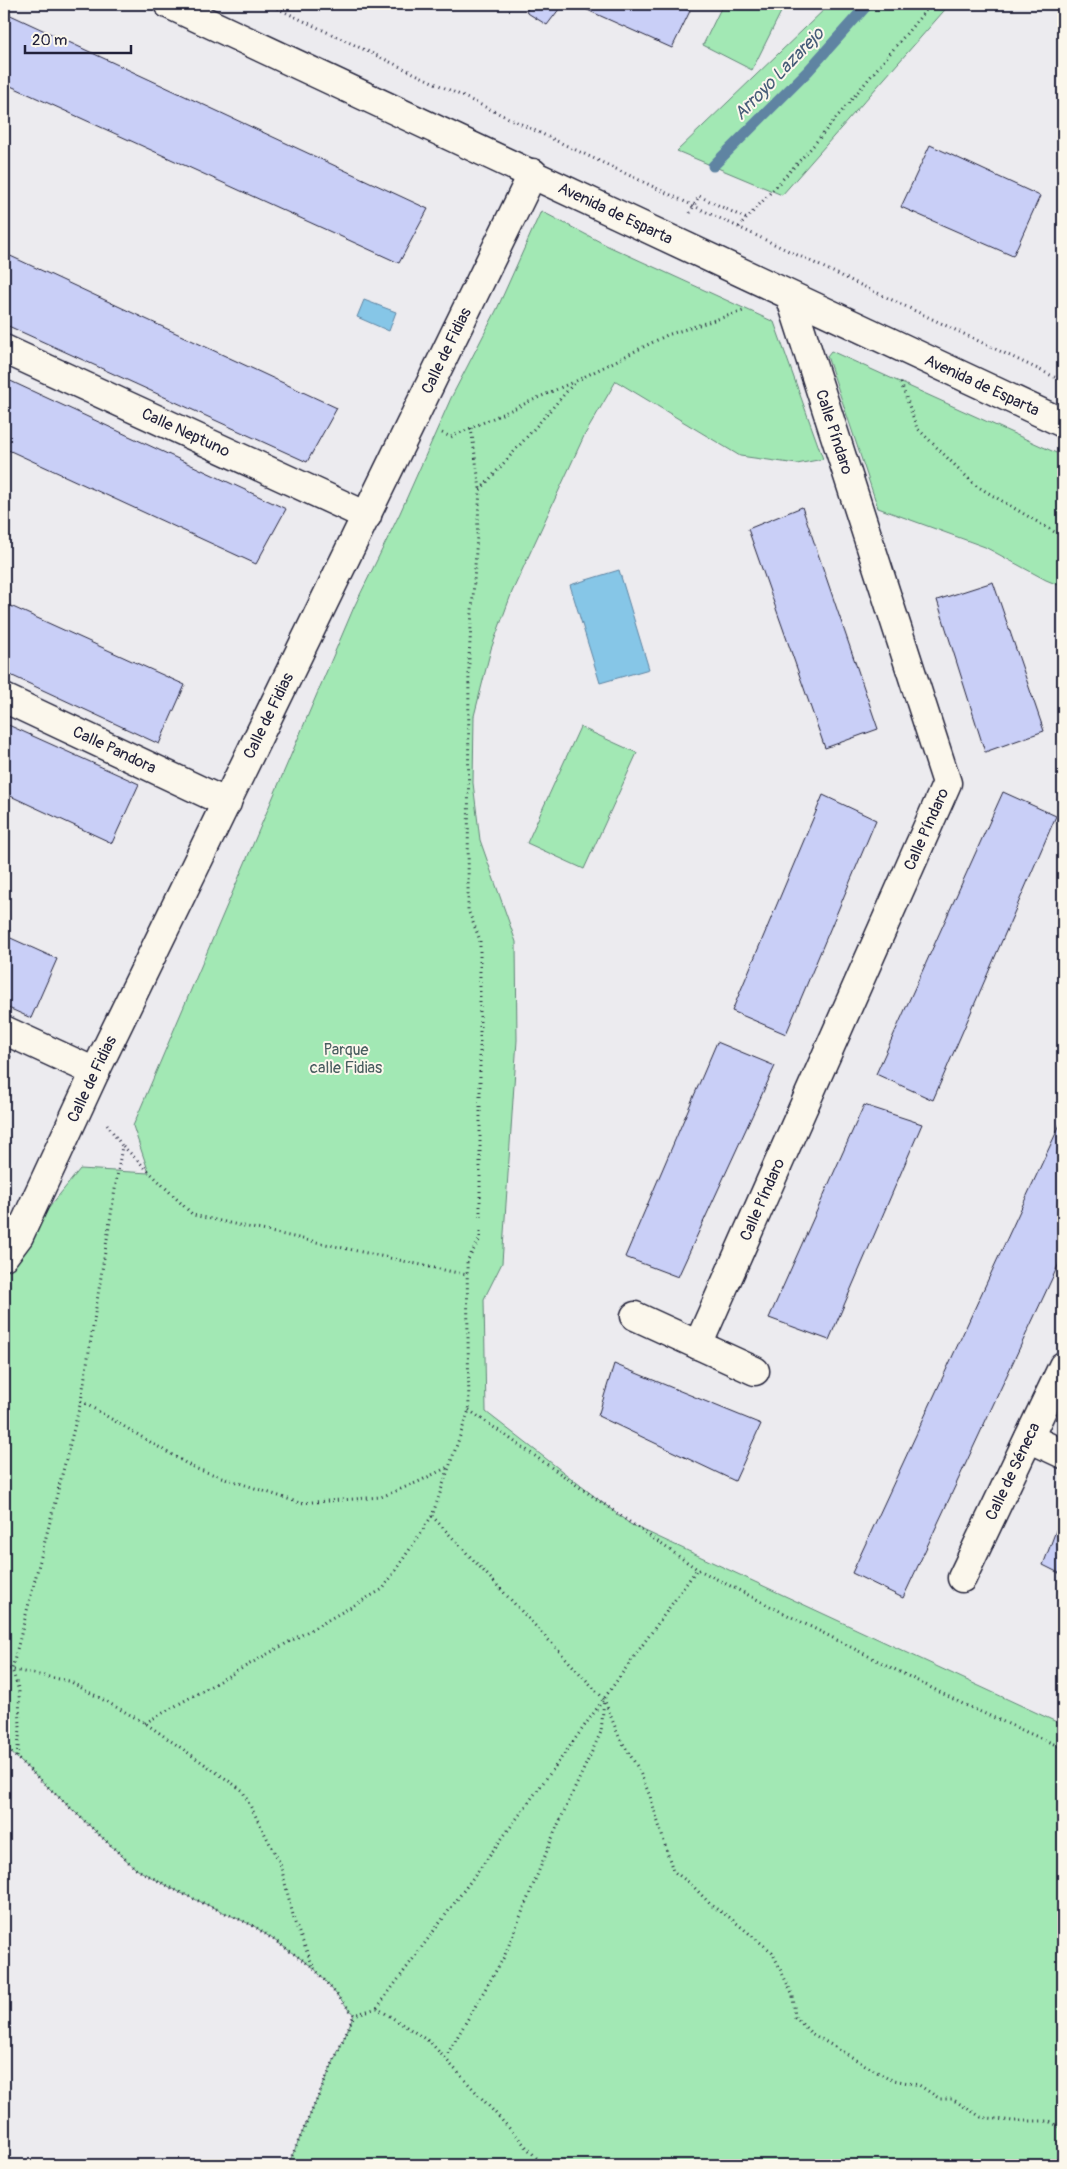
<svg xmlns="http://www.w3.org/2000/svg" width="1067" height="2169" font-family="Pangolin,sans-serif">
	<rect width="100%" height="100%" fill="#ecebef"/>
	<filter id="ink" filterUnits="userSpaceOnUse"><feTurbulence type="fractalNoise" baseFrequency=".02" numOctaves="2"/><feDisplacementMap in="SourceGraphic" scale="10" xChannelSelector="R" yChannelSelector="G"/><feConvolveMatrix kernelMatrix="1 2 1 2 8 2 1 2 1" color-interpolation-filters="sRGB"/></filter>
	<g filter="url(#ink)">
		<g fill="#a2e8b4" stroke="#628578">
			<polygon points="723,4 785,4 752,70 703,45"/>
			<polygon points="830,4 950,4 782,195 677,151"/>
			<polygon points="541,211 608,246 774,322 823,459 797,464 740,456 616,381 584,436 512,592 491,649 474,716 473,783 480,840 516,942 517,1040 502,1263 484,1299 486,1412 630,1524 1063,1725 1063,2165 288,2165 354,2015 314,1968 254,1926 181,1893 136,1869 4,1746 4,1264 80,1169 149,1173 133,1126 354,607 400,513 451,398 497,309"/>
			<polygon points="831,351 1063,456 1063,587 1046,580 985,547 878,508 827,356"/>
			<polygon points="580,727 637,753 584,869 527,843"/>
		</g>
		<g fill="#86c6e7" stroke="#5e84a2">
			<polygon points="364,300 396,312 389,331 357,317"/>
			<polygon points="619,570 649,669 600,683 570,585"/>
		</g>
		<g fill="none" stroke-linecap="round" stroke-linejoin="round">
			<polyline stroke="#5e84a2" stroke-width="11" points="713,166 808,71 868,4"/>
		</g>
		<g fill="#c9cff7" stroke="#22223b">
			<polygon points="530,4 563,4 547,25 526,12"/>
			<polygon points="574,4 675,4 690,11 672,48"/>
			<polygon points="4,12 428,209 399,263 4,83"/>
			<polygon points="930,145 1040,196 1013,256 901,207"/>
			<polygon points="4,253 337,408 307,462 4,324"/>
			<polygon points="4,378 286,509 256,564 4,448"/>
			<polygon points="802,507 878,729 825,748 748,529"/>
			<polygon points="993,582 1044,731 985,752 937,600"/>
			<polygon points="4,603 185,685 159,744 4,672"/>
			<polygon points="4,723 139,784 112,843 4,793"/>
			<polygon points="1003,792 1056,816 933,1100 876,1074"/>
			<polygon points="823,795 876,820 786,1034 732,1011"/>
			<polygon points="4,935 57,959 31,1018 4,1006"/>
			<polygon points="717,1042 775,1066 678,1277 625,1257"/>
			<polygon points="4,1053 11,1056 4,1072"/>
			<polygon points="864,1105 922,1124 829,1340 769,1318"/>
			<polygon points="1063,1118 1063,1255 903,1598 852,1573"/>
			<polygon points="614,1364 761,1424 735,1481 598,1416"/>
			<polygon points="1063,1512 1063,1575 1043,1565"/>
		</g>
		<g fill="none" stroke-linecap="round" stroke-linejoin="round">
			<g stroke="#22223b" stroke-width="31">
				<g id="minor">
					<path id="s1" d="M168,4C467,142 764,285 1063,423"/>
					<path id="s2" d="M4,349L367,516"/>
					<path id="s3" d="M4,698L227,803"/>
					<polyline points="4,1030 95,1072"/>
					<path id="s4" d="M4,1256L19,1236L95,1072L533,173"/>
					<polyline points="635,1316 755,1371"/>
					<path id="s5" d="M698,1345L947,783L790,296"/>
					<polyline points="1029,1438 1063,1454"/>
					<path id="s6" d="M962,1578L1063,1366"/>
				</g>
			</g>
			<g stroke="#22223b" stroke-width="3" stroke-dasharray="1 4" stroke-linecap="butt">
				<polyline points="268,4 1063,381"/>
				<polyline points="690,213 699,196 747,219"/>
				<polyline points="739,227 812,147 931,4"/>
				<polyline points="901,383 917,428 975,485 1063,537"/>
				<polyline points="471,428 480,489"/>
				<polyline points="442,433 451,437 573,382"/>
				<polyline points="123,1146 193,1215 467,1275"/>
				<polyline points="81,1401 194,1468 300,1503 381,1497 418,1482 450,1466"/>
				<polyline points="469,1410 697,1569"/>
				<polyline points="432,1516 604,1699 619,1737 638,1768 650,1796 673,1871 691,1884 712,1906 729,1917 772,1952 793,1996 795,2017 811,2033 889,2079 919,2085 940,2099 952,2099 981,2117 1013,2121 1048,2121 1063,2128"/>
				<polyline points="4,1668 69,1681 145,1723 242,1790 280,1863 295,1923 313,1966"/>
				<polyline points="145,1723 383,1589 432,1516 469,1410 467,1261 480,1239 480,940 468,910 469,657 480,490 576,381 667,335 743,311"/>
				<polyline points="4,1746 136,1869 181,1893 254,1926 314,1968 354,2015 377,2008 430,2042 543,2165"/>
				<polyline points="17,1757 20,1729 19,1691 12,1669 81,1401 122,1146 107,1124"/>
				<polyline points="377,2008 565,1753 697,1569 965,1705 1063,1748"/>
				<polyline points="445,2058 504,1957 555,1831 601,1732 604,1700"/>
				<polyline points="288,2165 354,2015"/>
			</g>
			<use href="#minor" stroke="#fbf7ec" stroke-width="28"/>
		</g>
	</g>
	<g text-anchor="middle" dominant-baseline="central" stroke-width="4" stroke-linejoin="round" paint-order="stroke">
		<g font-size="16" fill="#22223b" stroke="#fbf7ec">
			<text stroke="none"><textPath href="#s1" startOffset="494">Avenida de Esparta</textPath></text>
			<text stroke="none"><textPath href="#s4" startOffset="1008">Calle de Fidias</textPath></text>
			<text stroke="none"><textPath href="#s1" startOffset="899">Avenida de Esparta</textPath></text>
			<text stroke="none"><textPath href="#s2" startOffset="200">Calle Neptuno</textPath></text>
			<text transform="translate(834 432) rotate(72)">Calle Píndaro</text>
			<text stroke="none"><textPath href="#s4" startOffset="602">Calle de Fidias</textPath></text>
			<text stroke="none"><textPath href="#s3" startOffset="122">Calle Pandora</textPath></text>
			<text stroke="none"><textPath href="#s5" startOffset="564">Calle Píndaro</textPath></text>
			<text stroke="none"><textPath href="#s4" startOffset="198">Calle de Fidias</textPath></text>
			<text stroke="none"><textPath href="#s5" startOffset="159">Calle Píndaro</textPath></text>
			<text stroke="none"><textPath href="#s6" startOffset="118">Calle de Séneca</textPath></text>
		</g>
		<g font-size="16" fill="#485d5f" stroke="#fbf7ec">
			<text x="346" y="1050">Parque<tspan x="346" dy="18">calle Fidias</tspan></text>
		</g>
		<g font-size="18" font-style="italic" fill="#455b77" stroke="#fbf7ec">
			<text transform="translate(779 74) rotate(-46)">Arroyo Lazarejo</text>
		</g>
	</g>
	<rect width="1067" height="2169" fill="none" stroke="#fbf7ec" stroke-width="20"/>
	<rect x="10" y="10" width="1047" height="2149" fill="none" stroke="#22223b" stroke-width="2" filter="url(#ink)"/>
	<path d="M25 45v8h106v-8" fill="none" stroke="#22223b" stroke-width="2.5"/>
	<text x="32" y="45" font-size="15" fill="#22223b" stroke="#fbf7ec" stroke-width="4" paint-order="stroke">20 m</text>
</svg>
